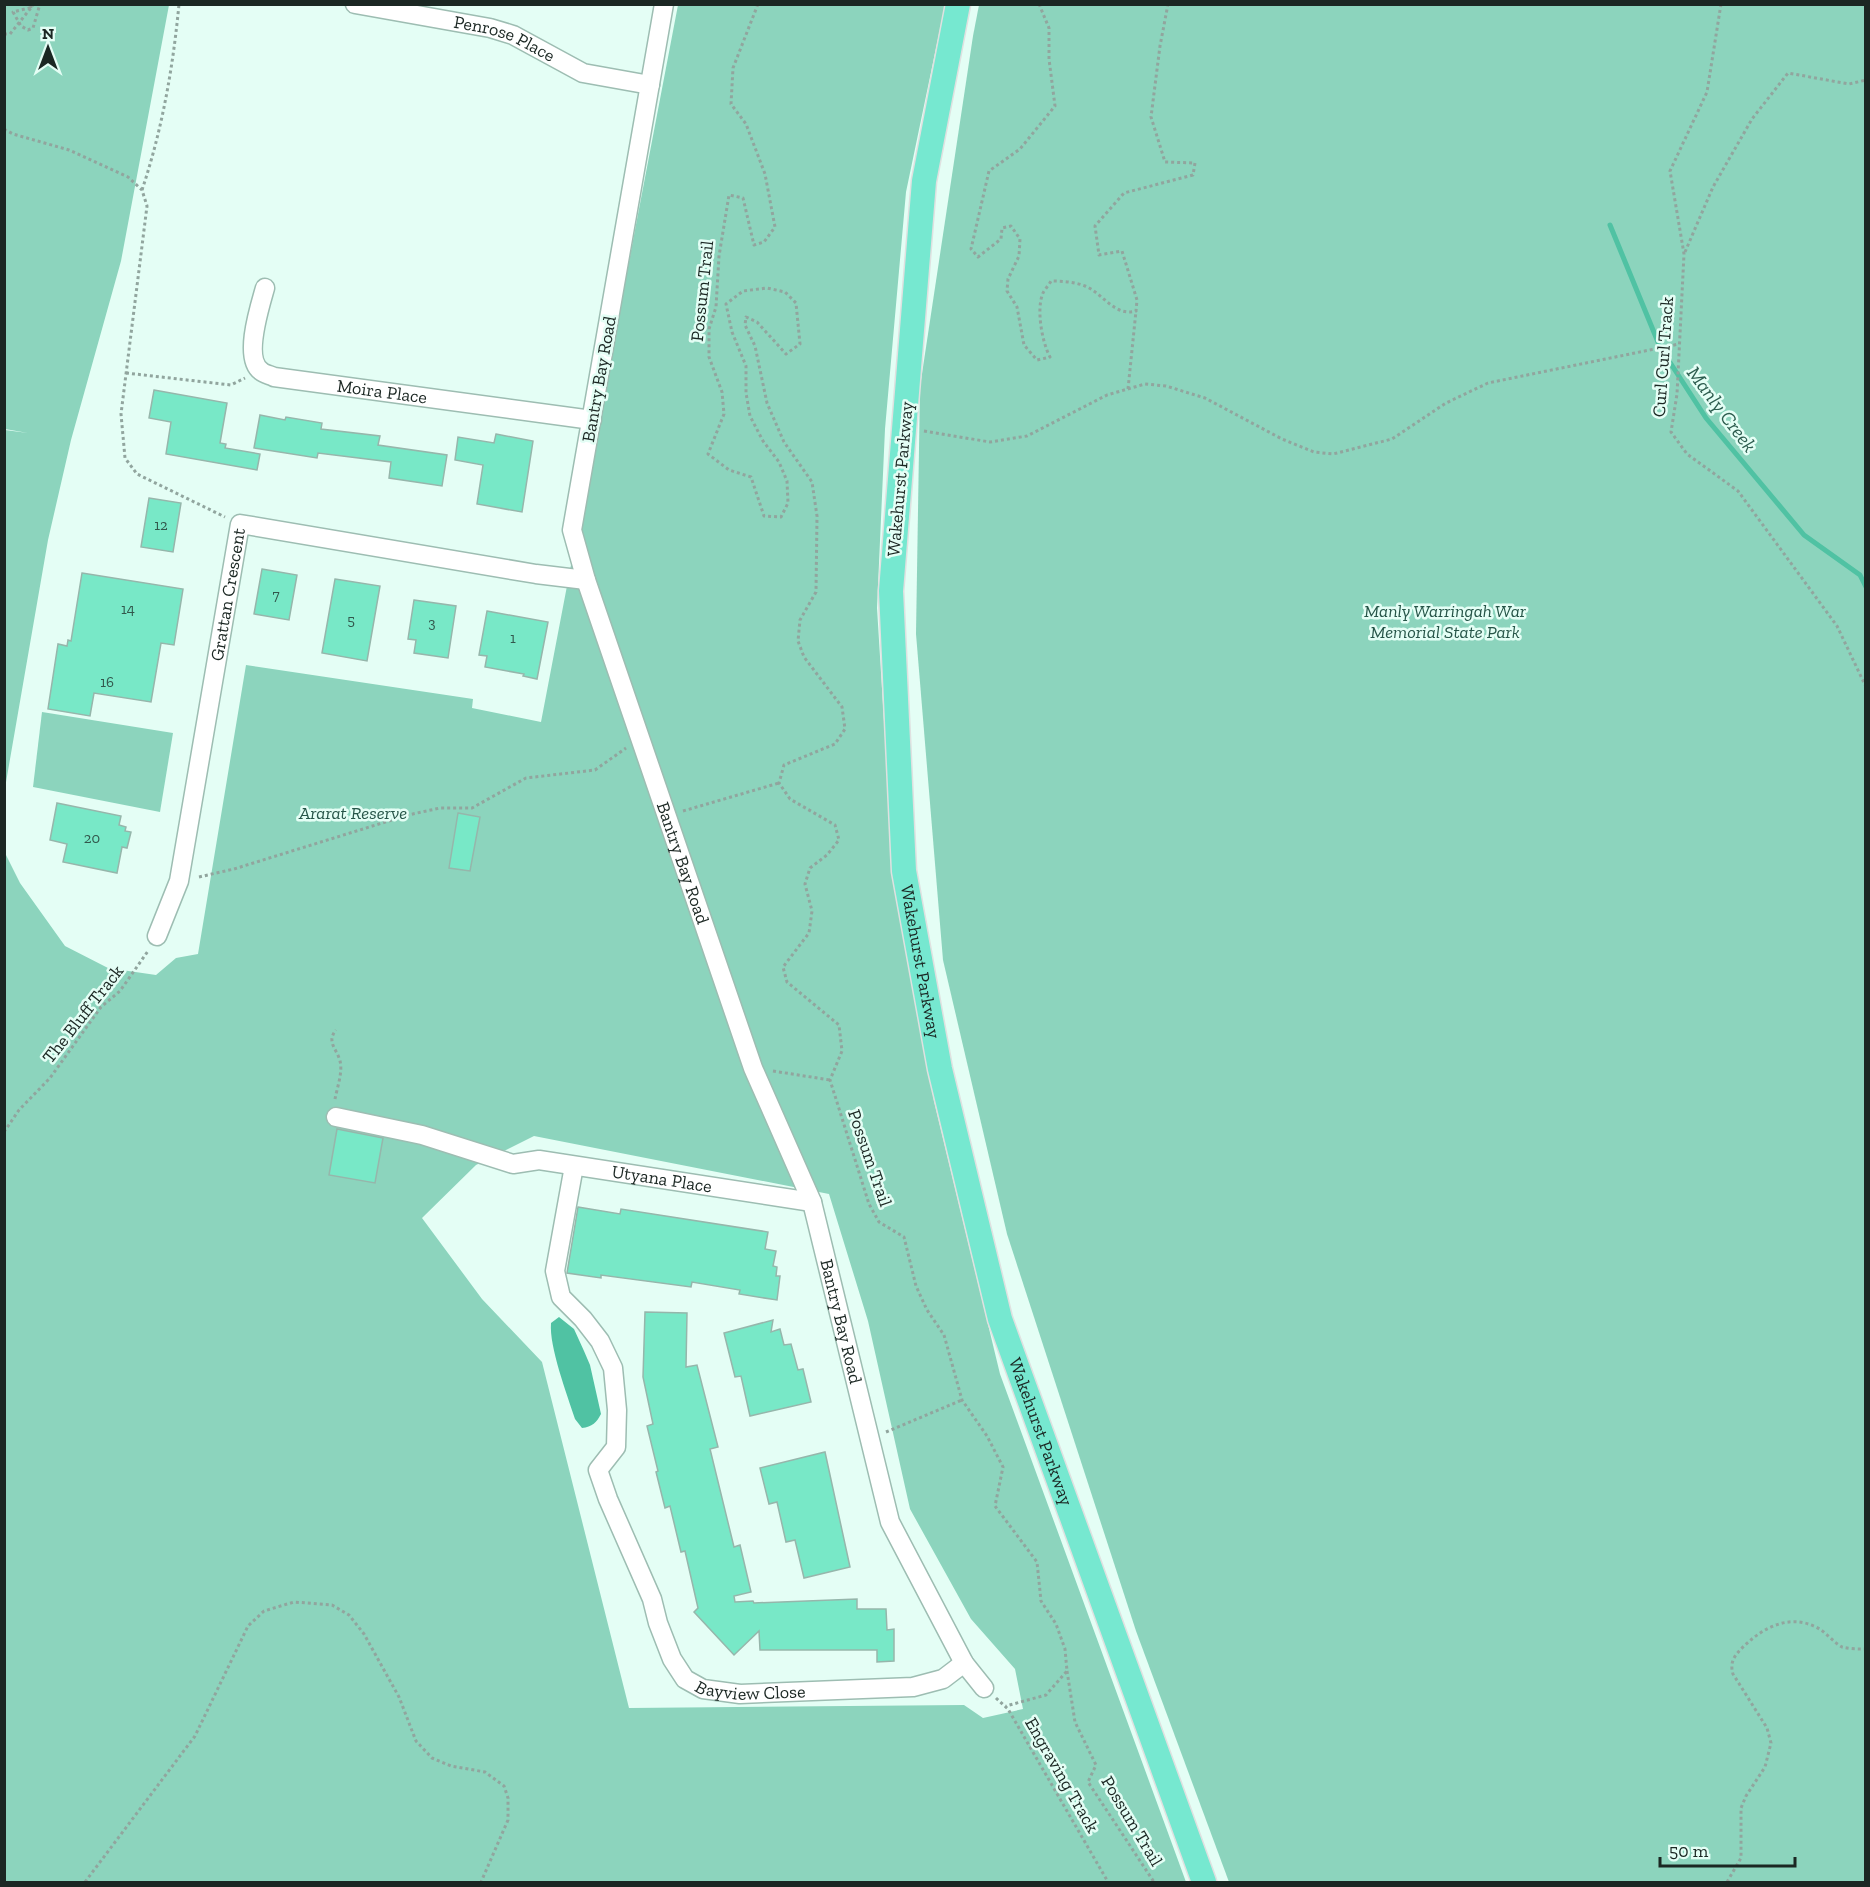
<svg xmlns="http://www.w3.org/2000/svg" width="1870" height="1887" font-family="'Zilla Slab',serif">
	<rect width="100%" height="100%" fill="#e4fef5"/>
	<g fill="#8cd4bd" fill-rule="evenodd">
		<polygon points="5,4 169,5 121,261 71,440 48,540 5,788 5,430 28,433 5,429"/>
		<path d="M678,5H945L906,192L885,429L877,608L894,883L934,1101L1000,1374L1186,1882H5L4,851L20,883L65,946L108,968L156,975L176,958L198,954L246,665L473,699L472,708L541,722ZM534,1136L829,1194L868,1321L910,1509L971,1619L1015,1669L1023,1709L983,1718L964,1705L629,1708L542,1362L482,1299L422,1218L476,1165Z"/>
		<polygon points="979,5 1865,5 1865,1882 1229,1882 1136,1631 1007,1234 943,960 916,634 920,387 973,36"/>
		<polygon points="42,712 173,733 160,812 33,787"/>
	</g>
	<path fill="#50c2a3" d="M559,1317L574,1329L584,1351L590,1365L601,1414C597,1422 592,1427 582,1428L575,1419C567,1394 549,1347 551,1323Z"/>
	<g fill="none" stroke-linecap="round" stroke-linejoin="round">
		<polyline stroke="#50c2a3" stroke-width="5" points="1610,225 1660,347 1706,418 1804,535 1860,575 1866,587"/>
	</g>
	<g fill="#78e8c7" stroke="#96b6ab" stroke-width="1.5">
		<polygon points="154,390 227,403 220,443 226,444 225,448 260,454 257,470 166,454 171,422 149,418"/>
		<polygon points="260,415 285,420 286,417 322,423 321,429 380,436 378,445 447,455 442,486 389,478 391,462 318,453 317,458 254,448"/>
		<polygon points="496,434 533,441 522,512 477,504 483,465 455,460 458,437 494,443"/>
		<polygon points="149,498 181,503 173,552 141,547"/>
		<polygon points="262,569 297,575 289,620 254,614"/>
		<polygon points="82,573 183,589 174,645 161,643 151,702 94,693 90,716 48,709 58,644 67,646 68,640 71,641"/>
		<polygon points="335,579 380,586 367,661 322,653"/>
		<polygon points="414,600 456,606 448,658 414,653 416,640 408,639"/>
		<polygon points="487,611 548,622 537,679 523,676 524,674 485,667 487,656 479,655"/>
		<polygon points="57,803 121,816 119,825 126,827 125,831 131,832 127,848 122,847 117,873 63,862 67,844 50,840"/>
		<polygon points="458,813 480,817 470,871 449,868"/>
		<polygon points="337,1129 383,1138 375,1183 329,1175"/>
		<polygon points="578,1207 620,1214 621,1209 768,1232 765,1249 776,1251 773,1266 777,1267 776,1276 780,1276 777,1300 739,1294 740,1290 692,1282 691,1287 601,1275 601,1278 567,1273"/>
		<polygon points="645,1312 687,1313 686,1367 697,1365 718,1447 710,1449 734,1547 740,1545 751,1592 734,1596 735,1602 753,1601 754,1603 857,1599 857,1609 886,1609 887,1630 894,1629 894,1661 877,1662 877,1650 760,1650 759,1631 734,1655 694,1612 698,1608 685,1551 681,1552 670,1506 665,1508 656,1472 658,1471 647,1426 653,1424 643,1377"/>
		<polygon points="773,1320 771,1332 780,1329 784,1345 791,1344 798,1370 803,1369 811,1402 750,1416 741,1376 735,1377 724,1333"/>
		<polygon points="825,1452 850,1567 804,1578 795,1540 786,1542 777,1502 769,1504 760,1468"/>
	</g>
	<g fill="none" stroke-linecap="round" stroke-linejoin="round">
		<g stroke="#9dbdb2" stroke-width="21">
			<g id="minor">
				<path id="s1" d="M355,4L490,28L513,35L583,73L650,85"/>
				<path id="s2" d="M664,4L572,530L586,580L753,1068L812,1202L890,1522L964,1663L984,1688"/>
				<path id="s3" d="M265,288C260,306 243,358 261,371C264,374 270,375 274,377L592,420"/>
				<path id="s4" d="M157,936L179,881L240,524L536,574L586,580"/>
				<path id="s5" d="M336,1117L422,1135L513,1164L539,1160L812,1202"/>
				<path id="s6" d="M574,1166L555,1271L561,1297L583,1319L600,1341L613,1368L617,1410L616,1447L598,1470L608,1499L652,1599L658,1623L672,1659L685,1679L703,1689L740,1694L913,1687L943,1679L964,1663"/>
			</g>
		</g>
		<g stroke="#dfe1e0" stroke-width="27">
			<g id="major">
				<path id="s7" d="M958,4L924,181L891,591L904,871L940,1069L1000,1319L1204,1882"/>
			</g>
		</g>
		<g stroke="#91a59e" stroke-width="3" stroke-dasharray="3 3" stroke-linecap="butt">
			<polyline points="24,4 33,7 13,12 21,26 28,30 33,28 40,4"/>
			<polyline points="758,4 733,68 731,104 746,124 765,174 775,227 764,242 754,245 743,198 729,195 719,256 716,307 709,329 709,357 722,392 724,414 708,454 729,470 751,477 764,516 781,517 788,503 787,481 779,462 763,441 750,416 746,393 746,366 732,332 726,304 743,291 767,288 785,292 796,303 800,344 786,354 757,322 746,317 745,325 755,346 767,403 784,442 812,482 817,516 816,592 800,620 798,641 804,657 842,707 845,729 835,744 784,765 779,783 790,799 835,825 839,840 827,855 810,868 805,884 812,911 809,933 783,967 787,982 839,1025 842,1051 830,1080 869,1204 879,1222 904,1237 916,1286 927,1310 944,1335 962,1400 987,1436 1003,1467 995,1506 1037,1562 1041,1601 1056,1624 1065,1649 1067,1671 1046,1695 1006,1706"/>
			<path d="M1039,4L1049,28V59L1055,106L1020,149L989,171L971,249L978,257L1001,239L1002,228L1011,226L1020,239L1019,256L1008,279L1007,291L1017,307L1024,345L1037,360L1050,357C1042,342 1036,309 1043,293C1045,289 1049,285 1051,281C1063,281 1075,282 1085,286C1103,293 1114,317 1136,311L1137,300L1122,251L1099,255L1095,226L1124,193L1193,175L1195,163L1165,162L1151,117L1160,46L1168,4"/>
			<polyline points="1721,4 1707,92 1670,171 1684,254 1677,394 1671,432 1687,454 1738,491 1837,626 1866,687"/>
			<polyline points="4,34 10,34 34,4"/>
			<polyline points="4,129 13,134 69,150 128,177 142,190 147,206 121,414 125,458 137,474 225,517"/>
			<path d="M142,190C162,130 173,68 179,4"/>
			<polyline points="1685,252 1713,187 1752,119 1788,73 1849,84 1866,80"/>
			<polyline points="126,373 231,385 245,378"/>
			<polyline points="1128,389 1136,311"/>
			<polyline points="924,431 990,442 1027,436 1107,395 1145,384 1166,386 1205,398 1282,439 1314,452 1333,454 1392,439 1446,403 1488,383 1679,344"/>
			<polyline points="683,811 779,783"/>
			<polyline points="199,877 234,869 408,815 440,808 472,808 526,778 595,770 626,748"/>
			<polyline points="773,1071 830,1080"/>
			<path d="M335,1099C337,1088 343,1072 340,1061C337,1049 326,1042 336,1030"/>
			<polyline points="4,1132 19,1110 50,1078 101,1007 120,991 148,951"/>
			<polyline points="886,1432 962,1400"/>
			<polyline points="1067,1671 1075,1722 1096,1765 1088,1782 1154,1882"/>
			<polyline points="996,1698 1008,1709 1108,1882"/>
			<polyline points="85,1882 195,1736 248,1626 264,1611 294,1602 332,1605 349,1615 364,1634 399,1697 416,1741 432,1758 451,1766 485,1772 504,1786 508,1798 508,1820 481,1882"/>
			<path d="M1727,1882L1741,1858V1808L1746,1796L1765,1767L1771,1743L1767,1728L1733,1674C1729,1661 1736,1654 1744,1646C1764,1627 1789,1614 1816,1627C1826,1632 1833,1642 1842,1647C1849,1649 1858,1649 1866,1649"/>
		</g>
		<use href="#minor" stroke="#fff" stroke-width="18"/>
		<use href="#major" stroke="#76e8d0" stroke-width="24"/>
	</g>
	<g text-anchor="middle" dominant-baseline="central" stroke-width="5" stroke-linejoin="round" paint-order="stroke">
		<g font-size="15" fill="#32574c">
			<text x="161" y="525">12</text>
			<text x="276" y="595">7</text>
			<text x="128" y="609">14</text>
			<text x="351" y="620">5</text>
			<text x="432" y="623">3</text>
			<text x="513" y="638">1</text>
			<text x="107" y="682">16</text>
			<text x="92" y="838">20</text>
		</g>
		<g font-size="18" fill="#1b2723" stroke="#e4fef5">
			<text stroke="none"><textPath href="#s1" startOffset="154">Penrose Place</textPath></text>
			<text transform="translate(702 291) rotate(-84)">Possum Trail</text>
			<text transform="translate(1663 357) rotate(-86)">Curl Curl Track</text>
			<text transform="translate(599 379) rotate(-80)">Bantry Bay Road</text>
			<text stroke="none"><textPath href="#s3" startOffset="210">Moira Place</textPath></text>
			<text transform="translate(900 479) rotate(-85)">Wakehurst Parkway</text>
			<text stroke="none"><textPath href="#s4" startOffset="350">Grattan Crescent</textPath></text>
			<text stroke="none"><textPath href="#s2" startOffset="885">Bantry Bay Road</textPath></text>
			<text stroke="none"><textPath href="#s7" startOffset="964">Wakehurst Parkway</textPath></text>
			<text transform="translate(83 1014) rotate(-52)">The Bluff Track</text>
			<text transform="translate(870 1158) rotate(71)">Possum Trail</text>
			<text stroke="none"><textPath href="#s5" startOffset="334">Utyana Place</textPath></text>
			<text stroke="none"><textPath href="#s2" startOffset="1371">Bantry Bay Road</textPath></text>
			<text stroke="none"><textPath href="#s7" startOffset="1450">Wakehurst Parkway</textPath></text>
			<text stroke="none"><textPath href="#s6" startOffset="626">Bayview Close</textPath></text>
			<text transform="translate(1062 1775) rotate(60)">Engraving Track</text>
			<text transform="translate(1132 1821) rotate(59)">Possum Trail</text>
		</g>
		<g font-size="18" font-style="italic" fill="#265548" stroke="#e4fef5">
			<text x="1445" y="611">Manly Warringah War<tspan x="1445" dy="21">Memorial State Park</tspan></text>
			<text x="353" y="813">Ararat Reserve</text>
		</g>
		<g font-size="20" font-style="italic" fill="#2d5d4f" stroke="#e4fef5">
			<text transform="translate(1722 409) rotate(53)">Manly Creek</text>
		</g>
	</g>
	<rect width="1870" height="1887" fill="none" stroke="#1b2723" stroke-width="12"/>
	<g transform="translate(48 48)" stroke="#e4fef5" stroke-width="4.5" paint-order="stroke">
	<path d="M0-4.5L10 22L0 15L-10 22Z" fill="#1b2723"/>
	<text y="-9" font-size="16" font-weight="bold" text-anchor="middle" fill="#1b2723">N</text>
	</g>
	<path d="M1660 1857v9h135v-9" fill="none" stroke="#1b2723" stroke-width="3"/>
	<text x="1669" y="1857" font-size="18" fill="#1b2723" stroke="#e4fef5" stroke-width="4.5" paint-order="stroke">50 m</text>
</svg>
